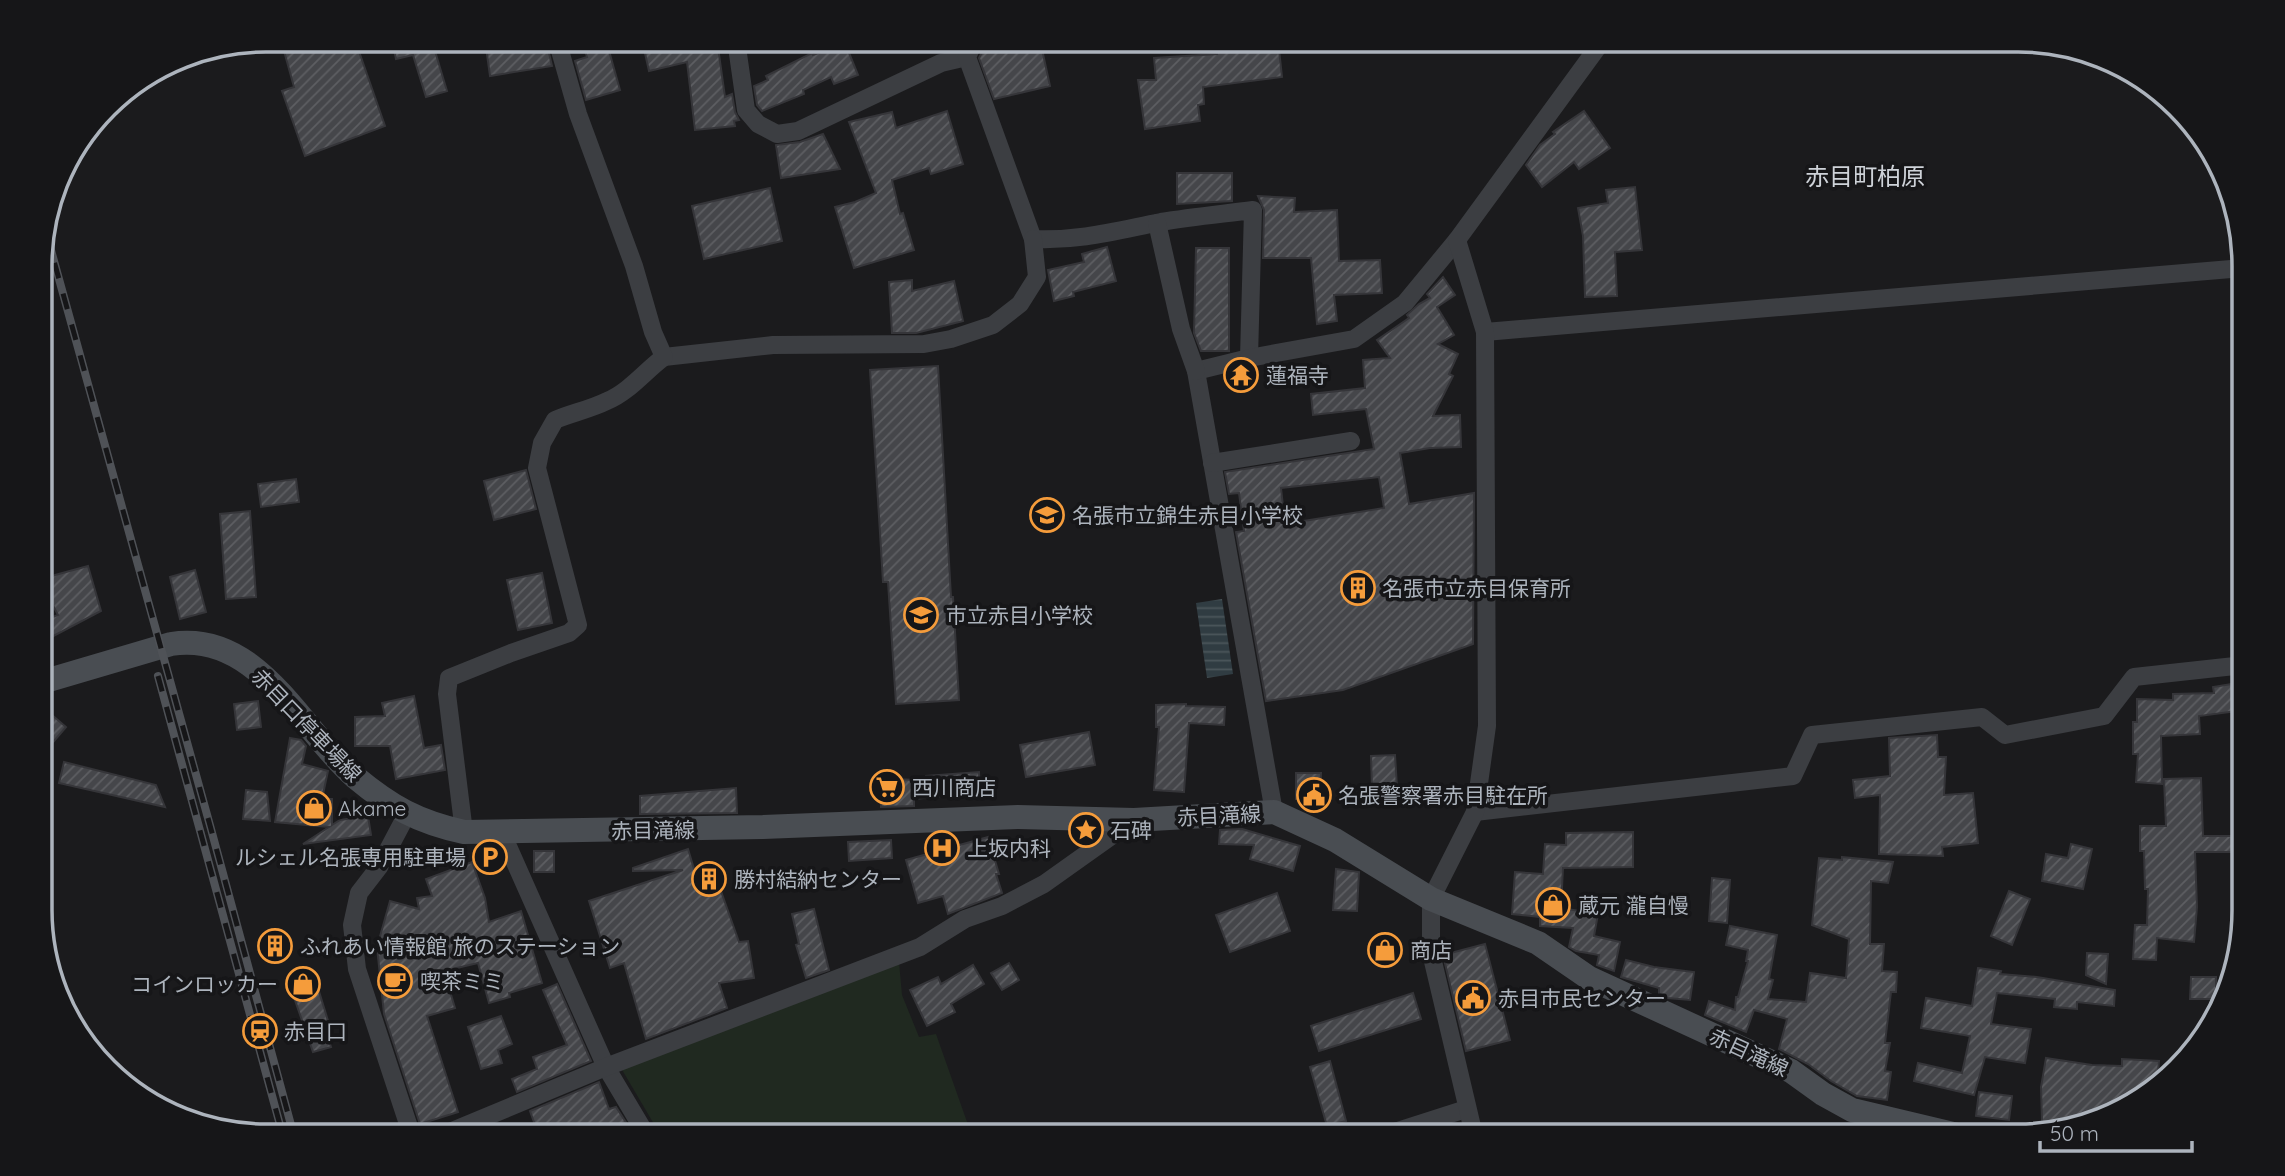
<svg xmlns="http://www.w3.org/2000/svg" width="2285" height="1176" font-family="Quicksand,'Noto Sans JP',sans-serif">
	<defs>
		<pattern id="water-rules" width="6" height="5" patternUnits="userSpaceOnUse" patternTransform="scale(1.75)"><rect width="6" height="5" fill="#303c42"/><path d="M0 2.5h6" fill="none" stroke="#4b565b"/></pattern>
		<pattern id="building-hatch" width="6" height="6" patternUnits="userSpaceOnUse" patternTransform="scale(1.75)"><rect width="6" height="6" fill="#45464a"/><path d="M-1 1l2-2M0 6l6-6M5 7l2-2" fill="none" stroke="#5d5e62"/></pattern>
	</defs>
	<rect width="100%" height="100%" fill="#1b1b1d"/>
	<polygon fill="#202920" points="899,962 902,995 919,1037 936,1034 972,1136 661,1136 621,1068"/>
	<polygon fill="url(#water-rules)" points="1222,599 1233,674 1207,678 1196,603"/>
	<g fill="url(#building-hatch)" stroke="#353539" stroke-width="2" fill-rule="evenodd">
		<polygon points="281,40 355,40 385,126 305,156 282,91 294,87"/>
		<polygon points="392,40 449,40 450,48 435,51 447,91 426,97 413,55 396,59"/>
		<polygon points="485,40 546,40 552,66 490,76"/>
		<polygon points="582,40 606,40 620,90 586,100 575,61 587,57"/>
		<polygon points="642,40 717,40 725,97 732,94 735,112 739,120 734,121 735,126 695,130 687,62 649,71"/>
		<polygon points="1017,40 1040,40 1050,86 994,99 979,58 984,48"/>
		<polygon points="1215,40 1278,40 1282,77 1203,87 1204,104 1198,105 1200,121 1145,129 1138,80 1156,80 1154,58 1217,54"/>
		<polygon points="845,43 858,75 834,84 831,77 803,90 804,94 762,111 757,105 754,86 768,80 766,76 812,53 813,55"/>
		<polygon points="947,111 963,164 931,174 929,168 892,180 900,214 903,213 914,250 854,268 835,207 855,202 876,193 849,122 892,112 896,128"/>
		<polygon points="1584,111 1610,148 1579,169 1574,162 1542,187 1526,165 1540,145 1555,134 1553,132"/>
		<polygon points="823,134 840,169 781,178 776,145 800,142"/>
		<polygon points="1177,173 1232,173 1232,201 1177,204"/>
		<polygon points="1635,187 1642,250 1615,252 1617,296 1585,297 1583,236 1578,208 1608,203 1606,190"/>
		<polygon points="770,188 782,241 704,259 692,206"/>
		<polygon points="1258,196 1295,198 1294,212 1337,210 1339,261 1380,260 1382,293 1334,295 1337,321 1317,324 1311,258 1263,258 1264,210"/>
		<polygon points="1107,247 1116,281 1073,292 1074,296 1054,301 1048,270 1084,262 1082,254"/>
		<polygon points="1196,248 1229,248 1229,351 1201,351 1194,333"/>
		<path d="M1443,277L1455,295L1437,307L1454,335L1438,344L1458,354L1449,374L1453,376L1433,416L1460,415L1461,447L1430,448L1400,453L1409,504L1474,493L1473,644L1343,690L1266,701L1236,532L1244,531L1239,493L1229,494L1225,472L1374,449L1366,409L1313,415L1311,394L1365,388L1363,360L1390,358L1377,340L1409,318L1407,315L1419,304L1430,298L1427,294ZM1379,477L1384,508L1285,524L1281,488Z"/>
		<polygon points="912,280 912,291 954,281 963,321 916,333 892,333 889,282"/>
		<polygon points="938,366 951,597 953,597 959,700 896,704 888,582 883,582 870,370"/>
		<polygon points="526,470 536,509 494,520 484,481"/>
		<polygon points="296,479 299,502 261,507 258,484"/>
		<polygon points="250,511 256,597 226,599 220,514"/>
		<polygon points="88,566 101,611 42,642 42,621 58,615 41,583 55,575"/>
		<polygon points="195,570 206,612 180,619 170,577"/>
		<polygon points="542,573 552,623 518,630 507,580"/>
		<polygon points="2244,682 2244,710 2199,716 2200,734 2161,736 2162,784 2136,782 2138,754 2133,754 2133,722 2137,722 2137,699 2173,700 2173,694 2214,693 2213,687"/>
		<polygon points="414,696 424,748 441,745 445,770 396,779 390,746 355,746 355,717 385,716 382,703"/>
		<polygon points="258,701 261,727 237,730 234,704"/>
		<polygon points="1186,704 1186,706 1225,707 1224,725 1189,723 1184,792 1154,790 1159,727 1156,727 1156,705"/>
		<polygon points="52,715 66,727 42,755 42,727"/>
		<polygon points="1089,732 1095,765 1026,777 1020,745"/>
		<polygon points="1937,735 1938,757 1946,757 1944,795 1973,793 1978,843 1942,847 1943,856 1879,854 1880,795 1855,798 1853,780 1890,776 1889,738"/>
		<polygon points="290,738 301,740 306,746 302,764 328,771 322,799 332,799 332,825 340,820 368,816 371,835 303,844 329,827 275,822"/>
		<polygon points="1395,755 1397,787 1372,788 1371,756"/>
		<polygon points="64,762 156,785 165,807 59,783"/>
		<polygon points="979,772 980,792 914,799 914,806 881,807 882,779 926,780 926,776"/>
		<polygon points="1296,773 1321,773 1320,800 1296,799"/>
		<polygon points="2201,778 2203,836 2245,836 2245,852 2195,852 2197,907 2194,942 2157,938 2156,960 2133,959 2135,925 2147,925 2148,889 2145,889 2144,851 2140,851 2140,826 2166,826 2164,779"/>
		<polygon points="736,788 737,813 640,814 640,796"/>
		<polygon points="246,790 267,792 270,821 243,819"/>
		<polygon points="1242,829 1300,846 1293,871 1250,859 1254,845 1219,844 1220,830"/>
		<polygon points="1633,832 1633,867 1563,868 1561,908 1598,914 1594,936 1620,942 1614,971 1597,965 1599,955 1576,951 1569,947 1573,928 1540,926 1540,917 1512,914 1515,872 1543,874 1545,844 1566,845 1566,833"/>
		<polygon points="988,837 999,874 996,874 1002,893 948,914 943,896 918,903 906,860"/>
		<polygon points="891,840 892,858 849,861 848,842"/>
		<polygon points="2071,844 2092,849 2083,889 2042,881 2046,854 2068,858"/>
		<polygon points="688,849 694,869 711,863 739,942 748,941 754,978 719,983 727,1008 646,1039 624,963 610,968 589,901 683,870 633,871 633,868"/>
		<rect x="534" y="851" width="20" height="21"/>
		<polygon points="1842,857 1893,862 1888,883 1871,881 1870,944 1884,944 1882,971 1897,972 1896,992 1891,992 1885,1043 1890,1043 1885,1071 1891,1072 1887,1100 1857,1096 1831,1081 1808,1064 1779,1049 1787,1019 1754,1010 1746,1032 1705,1015 1709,1001 1735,1010 1736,997 1738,997 1748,961 1746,961 1748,950 1726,945 1730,926 1777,935 1769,979 1773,980 1768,999 1806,1002 1810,973 1846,978 1849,939 1812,925 1819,858 1842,860"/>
		<polygon points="472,862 485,898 489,922 521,911 542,983 509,993 510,997 489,1003 478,963 444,971 455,1008 427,1016 458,1112 420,1124 384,1014 377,947 390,901 419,909 417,898 432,896 426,879"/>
		<polygon points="1336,869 1359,872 1357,911 1333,910"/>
		<polygon points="1712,878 1730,880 1727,923 1709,921"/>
		<polygon points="2009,891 2030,899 2012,945 1991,936"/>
		<polygon points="1277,893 1290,931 1230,952 1216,915"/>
		<polygon points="814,909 829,970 806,978 796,945 799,944 792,914"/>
		<polygon points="280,932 286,957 269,961 264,936"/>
		<polygon points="1485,944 1510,1040 1466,1051 1443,955"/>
		<polygon points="2087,953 2108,954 2106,984 2086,975"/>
		<polygon points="1626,960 1654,967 1694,972 1690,1000 1667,998 1659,994 1659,988 1621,977"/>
		<polygon points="1009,963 1019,980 1002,990 991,973"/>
		<polygon points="973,965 984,984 951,1004 955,1012 927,1026 910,990 938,977 941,984"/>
		<polygon points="1978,968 2001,971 2000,974 2037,977 2115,990 2114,1006 2077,1002 2077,1009 2054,1007 2055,999 1997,993 1991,1024 2031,1029 2025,1063 1985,1057 1974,1095 1914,1081 1918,1063 1962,1073 1970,1036 1921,1028 1926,998 1972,1006"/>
		<polygon points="314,975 329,1024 324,1025 331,1047 313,1052 289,983"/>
		<polygon points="2191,977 2216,977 2216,999 2190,999"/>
		<polygon points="557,984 591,1061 517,1092 512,1079 537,1069 533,1057 567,1045 543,990"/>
		<polygon points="1413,993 1421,1019 1319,1051 1311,1026"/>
		<polygon points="501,1016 512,1044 498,1050 502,1063 481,1069 468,1027"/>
		<polygon points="2046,1058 2092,1065 2122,1066 2122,1059 2159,1061 2157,1082 2144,1098 2071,1122 2042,1122 2041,1087"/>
		<polygon points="1330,1061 1346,1121 1327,1126 1310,1067"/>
		<polygon points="599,1082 609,1109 616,1107 627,1124 593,1136 539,1136 530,1111"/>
		<polygon points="1979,1092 2012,1096 2009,1120 1976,1116"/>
	</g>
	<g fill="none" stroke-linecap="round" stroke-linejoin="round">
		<g stroke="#3c3e42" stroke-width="18">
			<polyline points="736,40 746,110 758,124 777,134 798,131 941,63 967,57"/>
			<path d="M975,40L967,57L1033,239C1080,241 1115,231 1161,222C1191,217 1222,214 1253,210L1249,358L1196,371L1274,812"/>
			<polyline points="1157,223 1181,329 1196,371"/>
			<polyline points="1485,332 2243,268"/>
			<polyline points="664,357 773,345 924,344 951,339 993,325 1020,304 1037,277 1033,239"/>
			<polyline points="1249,358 1354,339 1405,303 1457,240"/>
			<polyline points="1212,463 1351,441"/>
			<polyline points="1475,812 1793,776 1812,735 1982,717 2005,735 2104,716 2134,677 2244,665"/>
			<polyline points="407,814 379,867 359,893 352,925 357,969 412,1136"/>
			<path d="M464,832L447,694L449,678L511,653L569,633L578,625L537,468L542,443L555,420C572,413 591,409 607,401C629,392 645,371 664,357L653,332L634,266L578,114L557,40"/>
			<polyline points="502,833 606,1067 647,1136"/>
			<polyline points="1385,1135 1466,1109"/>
			<polyline points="1474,1135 1431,953 1431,899 1475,812 1487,726 1485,332 1457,240 1603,40"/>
			<polyline points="440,1136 606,1067 920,947 965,919 1002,906 1044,884 1134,820"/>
		</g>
		<path stroke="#494d52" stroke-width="24" d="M42,682L171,644C258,630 300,729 355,777C391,807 418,822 464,832L763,827L1018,817L1134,820L1274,812L1335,840L1431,899L1538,943L1589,978L1791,1071L1823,1094L1852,1110L1957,1135"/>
		<g stroke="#4f5257" stroke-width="8">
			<g id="rail">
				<polyline points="46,232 211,829 294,1136"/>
				<polyline points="158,676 283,1136"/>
			</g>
		</g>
		<use href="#rail" stroke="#161618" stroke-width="5" stroke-dasharray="16" stroke-linecap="butt"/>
	</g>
	<defs>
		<g id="temple-ring" transform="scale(1.75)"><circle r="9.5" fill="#161618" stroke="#f59c3b" stroke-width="1.5"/><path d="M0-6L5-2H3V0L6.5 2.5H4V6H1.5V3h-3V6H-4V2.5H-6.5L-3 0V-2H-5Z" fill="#f59c3b"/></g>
		<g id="school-ring" transform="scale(1.75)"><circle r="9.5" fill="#161618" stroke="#f59c3b" stroke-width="1.5"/><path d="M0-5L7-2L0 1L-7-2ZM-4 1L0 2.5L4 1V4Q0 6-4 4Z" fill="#f59c3b"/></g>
		<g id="building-ring" transform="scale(1.75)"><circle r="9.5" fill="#161618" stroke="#f59c3b" stroke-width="1.5"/><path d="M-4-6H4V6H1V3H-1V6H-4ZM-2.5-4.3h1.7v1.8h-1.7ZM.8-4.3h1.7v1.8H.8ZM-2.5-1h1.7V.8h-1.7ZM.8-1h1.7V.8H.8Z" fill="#f59c3b"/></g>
		<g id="supermarket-ring" transform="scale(1.75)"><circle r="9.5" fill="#161618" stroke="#f59c3b" stroke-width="1.5"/><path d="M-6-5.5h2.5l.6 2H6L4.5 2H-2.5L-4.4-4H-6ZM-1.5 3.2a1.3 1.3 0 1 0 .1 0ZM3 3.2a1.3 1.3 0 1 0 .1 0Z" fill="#f59c3b"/></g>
		<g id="civic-ring" transform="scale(1.75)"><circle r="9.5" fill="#161618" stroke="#f59c3b" stroke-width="1.5"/><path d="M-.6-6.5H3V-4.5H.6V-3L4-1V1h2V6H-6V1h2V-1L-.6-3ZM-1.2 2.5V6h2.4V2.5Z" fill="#f59c3b"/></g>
		<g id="shop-ring" transform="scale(1.75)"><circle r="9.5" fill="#161618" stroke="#f59c3b" stroke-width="1.5"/><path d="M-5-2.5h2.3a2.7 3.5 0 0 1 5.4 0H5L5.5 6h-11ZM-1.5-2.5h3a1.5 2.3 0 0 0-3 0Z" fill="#f59c3b"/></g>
		<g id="sight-ring" transform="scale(1.75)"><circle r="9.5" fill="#161618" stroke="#f59c3b" stroke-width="1.5"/><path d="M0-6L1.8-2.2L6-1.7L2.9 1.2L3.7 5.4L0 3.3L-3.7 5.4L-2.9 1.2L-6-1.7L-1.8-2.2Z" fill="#f59c3b"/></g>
		<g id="hospital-ring" transform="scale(1.75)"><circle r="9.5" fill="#161618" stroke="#f59c3b" stroke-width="1.5"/><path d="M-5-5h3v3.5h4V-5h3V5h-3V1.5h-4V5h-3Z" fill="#f59c3b"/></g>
		<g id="parking-ring" transform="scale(1.75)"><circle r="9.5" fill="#161618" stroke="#f59c3b" stroke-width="1.5"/><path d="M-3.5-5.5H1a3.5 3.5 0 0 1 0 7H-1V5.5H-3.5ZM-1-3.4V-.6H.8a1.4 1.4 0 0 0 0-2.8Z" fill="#f59c3b"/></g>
		<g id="cafe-ring" transform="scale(1.75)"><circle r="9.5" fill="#161618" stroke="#f59c3b" stroke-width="1.5"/><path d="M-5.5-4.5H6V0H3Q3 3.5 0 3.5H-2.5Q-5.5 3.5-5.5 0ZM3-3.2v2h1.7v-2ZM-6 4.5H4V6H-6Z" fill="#f59c3b"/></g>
		<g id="station-ring" transform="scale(1.75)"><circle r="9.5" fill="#161618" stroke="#f59c3b" stroke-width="1.5"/><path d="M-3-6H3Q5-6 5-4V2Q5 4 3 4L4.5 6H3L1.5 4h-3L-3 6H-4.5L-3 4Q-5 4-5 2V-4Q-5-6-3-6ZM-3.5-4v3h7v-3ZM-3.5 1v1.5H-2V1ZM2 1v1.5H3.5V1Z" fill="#f59c3b"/></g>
	</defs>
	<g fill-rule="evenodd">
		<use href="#temple-ring" x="1241" y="375"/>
		<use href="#school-ring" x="1047" y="515"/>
		<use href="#building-ring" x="1358" y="588"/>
		<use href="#school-ring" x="921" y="615"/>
		<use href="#supermarket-ring" x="887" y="787"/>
		<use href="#civic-ring" x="1314" y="795"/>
		<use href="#shop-ring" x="314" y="808"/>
		<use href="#sight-ring" x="1086" y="830"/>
		<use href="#hospital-ring" x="942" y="848"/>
		<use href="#parking-ring" x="490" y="857"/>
		<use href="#building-ring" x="709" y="879"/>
		<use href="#shop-ring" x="1553" y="905"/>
		<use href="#building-ring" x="275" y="946"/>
		<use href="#shop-ring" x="1385" y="950"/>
		<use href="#cafe-ring" x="395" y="981"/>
		<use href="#shop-ring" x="303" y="984"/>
		<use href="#civic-ring" x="1473" y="998"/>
		<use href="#station-ring" x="260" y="1031"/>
	</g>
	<g text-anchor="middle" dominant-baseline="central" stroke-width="7" stroke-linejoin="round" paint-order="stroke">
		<g font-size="21" fill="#adb4bd" stroke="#161618" text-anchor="start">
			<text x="1266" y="375">蓮福寺</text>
			<text x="1072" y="515">名張市立錦生赤目小学校</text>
			<text x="1382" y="588">名張市立赤目保育所</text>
			<text x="946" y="615">市立赤目小学校</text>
			<text x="912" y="787">西川商店</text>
			<text x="1338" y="795">名張警察署赤目駐在所</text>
			<text x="338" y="808">Akame</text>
			<text x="1110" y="830">石碑</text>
			<text x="967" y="848">上坂内科</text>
			<text x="466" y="857" text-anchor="end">ルシェル名張専用駐車場</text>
			<text x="734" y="879">勝村結納センター</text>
			<text x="1578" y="905">蔵元 瀧自慢</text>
			<text x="300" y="946">ふれあい情報館 旅のステーション</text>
			<text x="1410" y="950">商店</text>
			<text x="420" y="981">喫茶ミミ</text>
			<text x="278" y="984" text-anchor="end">コインロッカー</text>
			<text x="1498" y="998">赤目市民センター</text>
			<text x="284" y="1031">赤目口</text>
		</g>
		<g font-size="21" fill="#adb4bd" stroke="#161618">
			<text transform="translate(307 725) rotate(46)">赤目口停車場線</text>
			<text transform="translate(1219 815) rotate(-3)">赤目滝線</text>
			<text transform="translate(653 830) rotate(-1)">赤目滝線</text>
			<text transform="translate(1749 1052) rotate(25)">赤目滝線</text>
		</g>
		<g font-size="24" fill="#ced2d8" stroke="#161618">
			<text x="1865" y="176">赤目町柏原</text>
		</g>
	</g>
	<path d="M0 0H2285V1176H0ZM266 52H2018A214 214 0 0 1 2232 266V910A214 214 0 0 1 2018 1124H266A214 214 0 0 1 52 910V266A214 214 0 0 1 266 52Z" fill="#161618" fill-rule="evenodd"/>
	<path fill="none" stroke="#adb4bd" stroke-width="3.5" d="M266 52H2018A214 214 0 0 1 2232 266V910A214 214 0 0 1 2018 1124H266A214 214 0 0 1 52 910V266A214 214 0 0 1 266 52Z"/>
	<path d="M2040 1141v10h152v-10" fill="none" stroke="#adb4bd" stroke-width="3.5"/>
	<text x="2050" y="1141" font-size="21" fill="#adb4bd" stroke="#161618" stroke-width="5" paint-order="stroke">50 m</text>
</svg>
